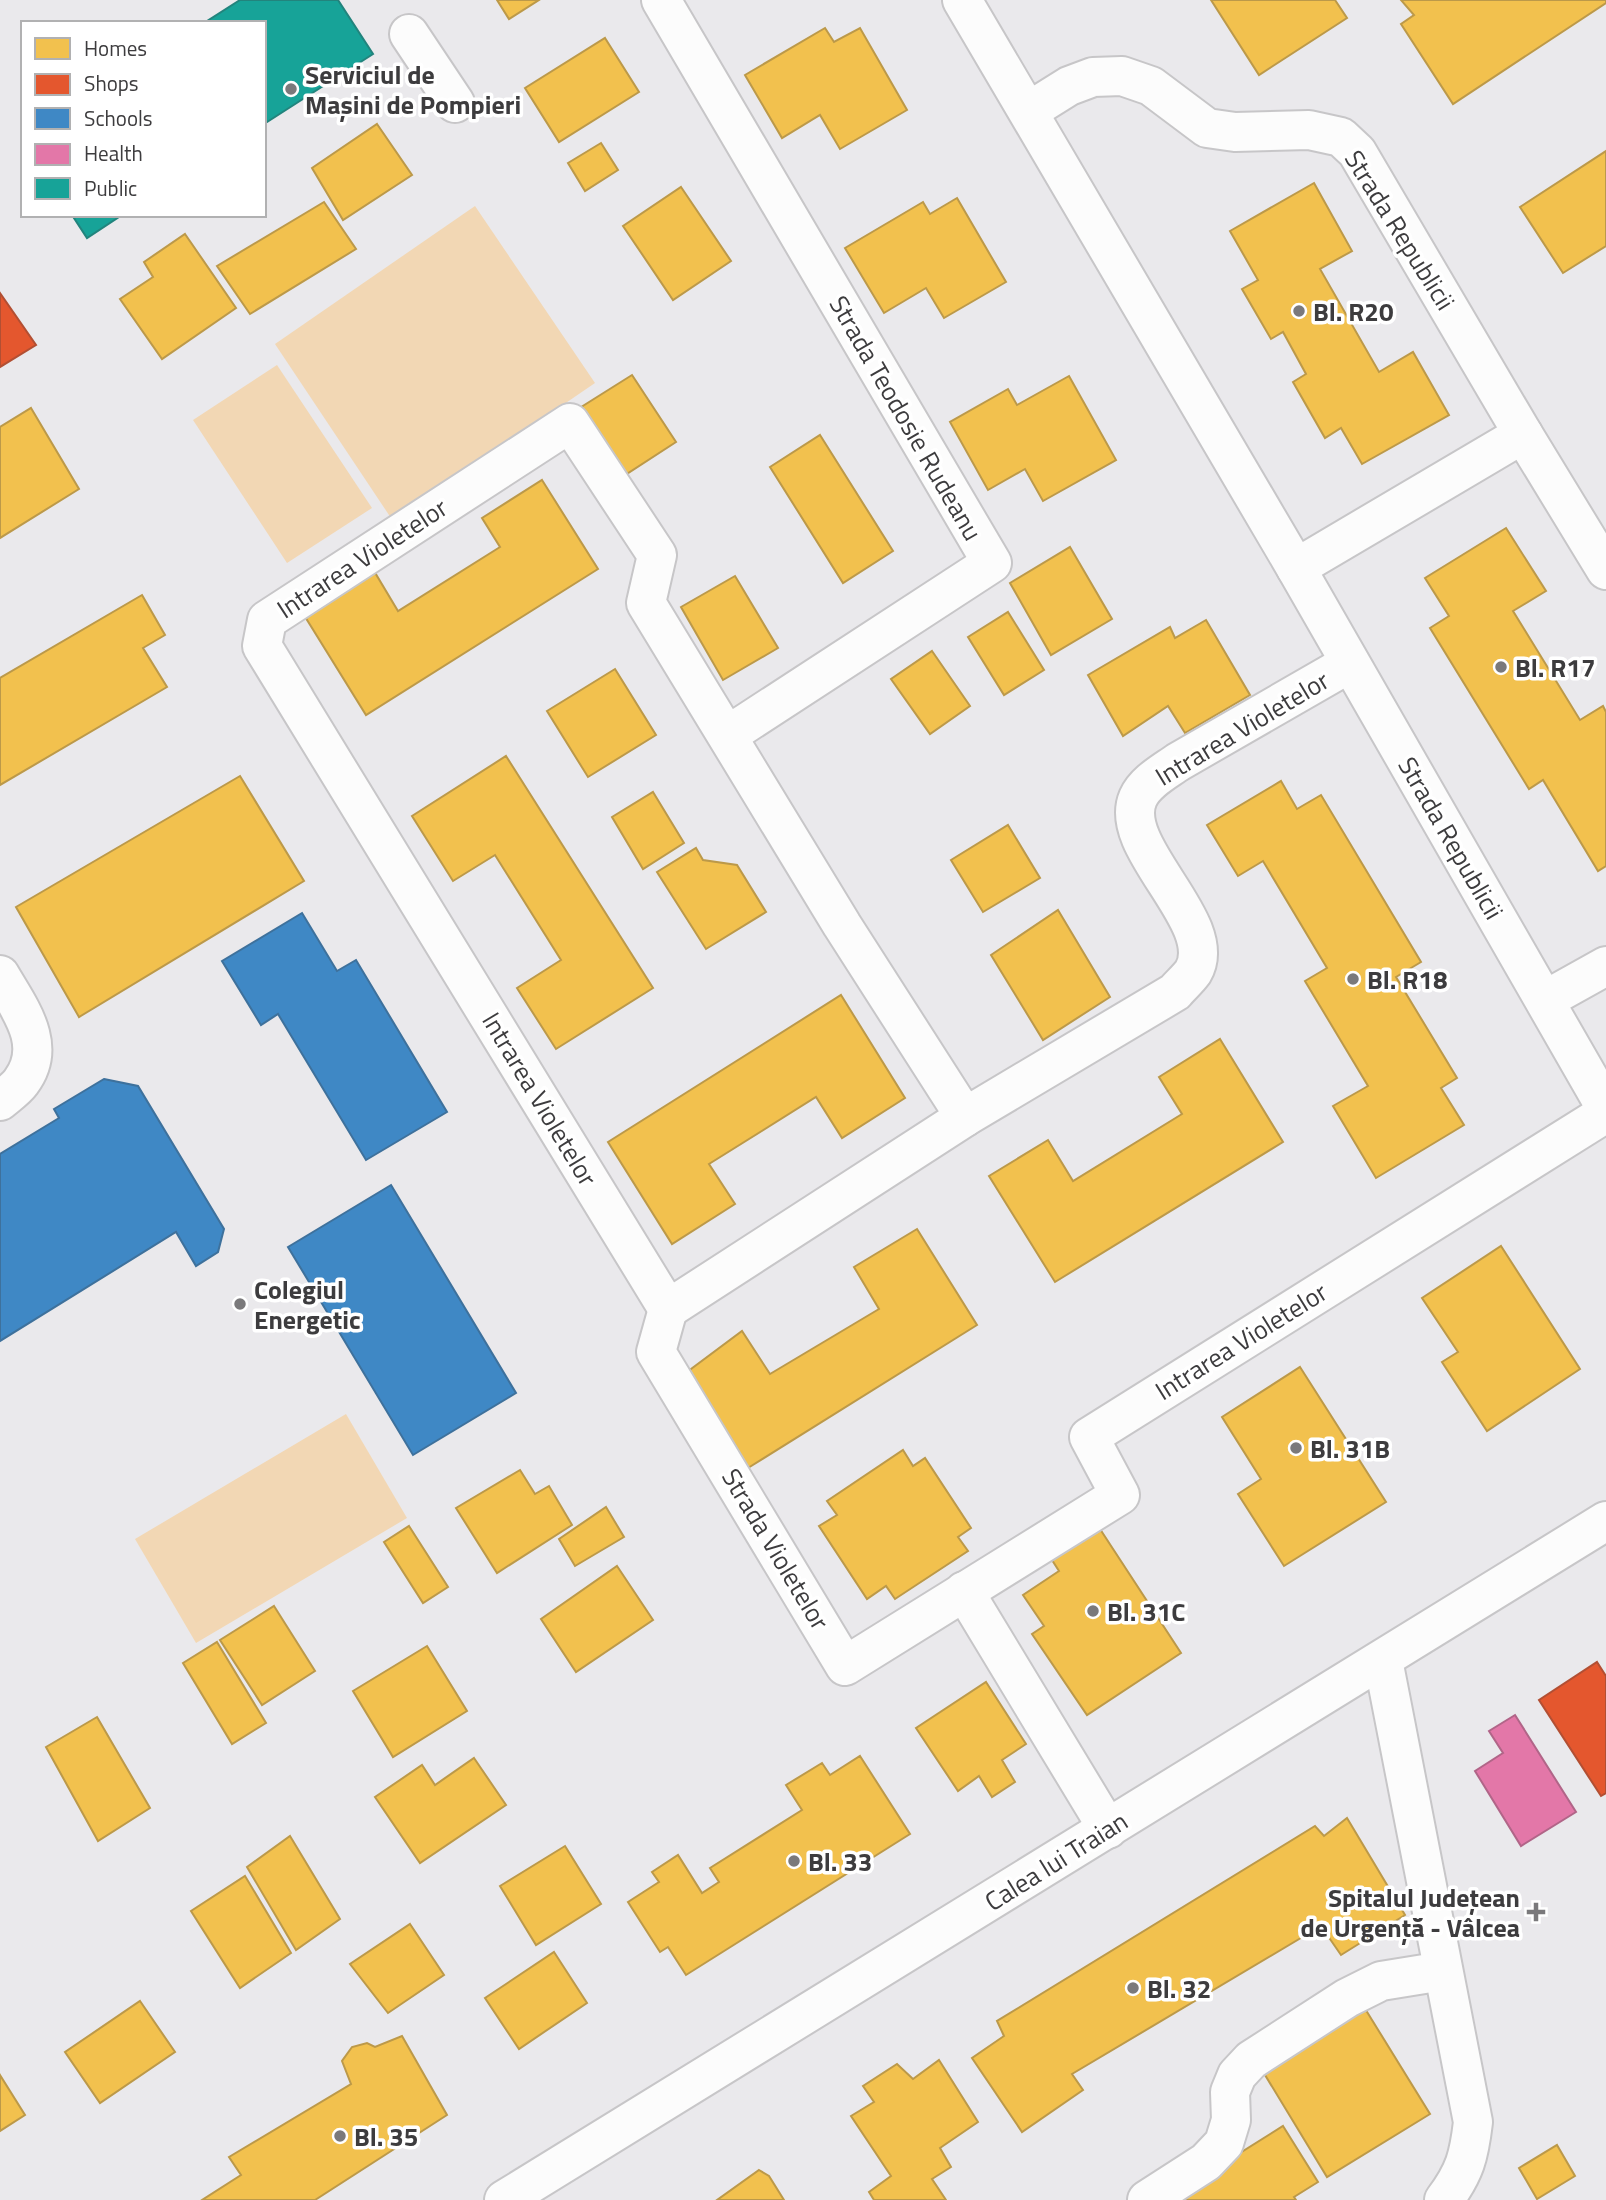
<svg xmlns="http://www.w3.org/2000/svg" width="1606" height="2200" font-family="'Titillium Web',sans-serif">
	<rect width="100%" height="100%" fill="#eae9ec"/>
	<g fill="#f2d7b4">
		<polygon points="475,206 595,383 393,521 275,344"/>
		<polygon points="277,365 372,508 287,563 193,420"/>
		<polygon points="346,1414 407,1518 196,1643 135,1539"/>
	</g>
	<g fill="#f2c14e" stroke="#bc9949" stroke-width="2">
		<polygon points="497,0 539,0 509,19"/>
		<polygon points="1211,0 1335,0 1347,18 1259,75"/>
		<polygon points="1401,0 1606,0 1606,3 1453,104 1401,24 1414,15"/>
		<polygon points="825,28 834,42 860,28 907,110 840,149 820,115 782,138 745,75"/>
		<polygon points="605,38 639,92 559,142 525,88"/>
		<polygon points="377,124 412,175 343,220 312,168"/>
		<polygon points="601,143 618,170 585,191 568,163"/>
		<polygon points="1606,151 1606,246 1563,273 1520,207"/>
		<polygon points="1314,183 1352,251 1320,269 1379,372 1413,352 1449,415 1362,464 1341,428 1325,438 1293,382 1306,374 1283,332 1271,339 1242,289 1258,280 1230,231"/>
		<polygon points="681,187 731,261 673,300 623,226"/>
		<polygon points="957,198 1006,282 944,318 926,288 884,313 845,248 923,202 930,214"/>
		<polygon points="324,202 356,249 250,314 217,266"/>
		<polygon points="185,234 236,308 162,359 120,299 153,277 144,262"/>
		<polygon points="632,375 676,442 622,477 578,409"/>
		<polygon points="1069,376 1116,460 1043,501 1025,469 988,490 950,422 1008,389 1017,405"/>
		<polygon points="31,408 79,489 0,538 0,427"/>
		<polygon points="820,435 893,551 843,583 770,467"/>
		<polygon points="542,480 598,569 366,715 304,615 374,571 398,611 500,547 482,518"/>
		<polygon points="1506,528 1546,591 1513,611 1580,720 1603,706 1606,712 1606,866 1598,871 1543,780 1529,789 1430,628 1449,616 1425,578"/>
		<polygon points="1070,547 1112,619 1051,655 1010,583"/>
		<polygon points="735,576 778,648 723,680 681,607"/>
		<polygon points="142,595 165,635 143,648 167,687 0,785 0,678"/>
		<polygon points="1008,612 1044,670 1004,695 968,637"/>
		<polygon points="1206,620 1250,695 1185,733 1168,706 1123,736 1088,675 1170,627 1175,638"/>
		<polygon points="932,651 970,706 930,734 891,679"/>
		<polygon points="615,669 656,735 588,777 547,711"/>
		<polygon points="506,756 653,988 556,1049 517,988 561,960 495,855 453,881 412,816"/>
		<polygon points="240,776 304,881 79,1017 16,907"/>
		<polygon points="1281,781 1297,809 1321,795 1421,962 1396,977 1457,1078 1441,1088 1464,1125 1376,1178 1333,1106 1368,1086 1305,981 1327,968 1263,861 1238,876 1207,825"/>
		<polygon points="653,792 684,843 643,869 612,817"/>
		<polygon points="1008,825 1040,878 983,912 951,860"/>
		<polygon points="696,848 703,860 737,865 766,912 706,949 657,872"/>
		<polygon points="1058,910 1110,997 1043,1040 991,955"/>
		<polygon points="841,995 905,1098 842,1138 816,1097 709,1164 735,1204 672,1244 608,1142"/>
		<polygon points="1220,1039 1283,1142 1055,1282 989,1176 1048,1140 1073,1181 1182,1114 1159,1077"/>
		<polygon points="917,1229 977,1325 748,1468 687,1372 742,1331 770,1374 879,1309 854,1267"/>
		<polygon points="1501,1246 1580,1369 1487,1431 1442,1362 1458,1352 1422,1298"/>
		<polygon points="1300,1367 1386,1502 1284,1566 1238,1494 1261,1479 1222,1417"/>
		<polygon points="903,1450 913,1466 925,1458 971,1528 958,1537 968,1551 895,1599 886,1586 867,1599 819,1526 837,1515 827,1501"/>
		<polygon points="520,1470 535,1494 549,1486 572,1525 497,1573 456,1508"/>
		<polygon points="606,1507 624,1537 575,1566 559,1539"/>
		<polygon points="409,1526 448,1587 423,1603 384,1542"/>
		<polygon points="1100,1529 1181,1653 1087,1715 1032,1634 1044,1626 1023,1595 1059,1571 1052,1560"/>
		<polygon points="617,1566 653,1620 576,1672 541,1619"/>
		<polygon points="274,1606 315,1671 262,1705 220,1640"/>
		<polygon points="217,1642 266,1723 232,1744 183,1663"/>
		<polygon points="427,1646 467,1711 393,1757 353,1691"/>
		<polygon points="986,1682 1026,1744 1002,1760 1015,1782 992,1797 979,1776 958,1791 916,1728"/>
		<polygon points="97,1717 150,1808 98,1841 46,1747"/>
		<polygon points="860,1756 910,1834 686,1975 668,1947 660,1952 628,1902 659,1882 652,1872 678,1855 702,1893 719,1882 710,1868 802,1810 786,1785 822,1763 830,1775"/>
		<polygon points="474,1758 506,1805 420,1863 375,1797 422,1765 435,1785"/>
		<polygon points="1347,1818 1405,1915 1341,1955 1321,1926 1072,2074 1083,2090 1022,2132 972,2058 1004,2036 997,2021 1315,1826 1324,1836"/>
		<polygon points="290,1836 340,1919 296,1950 247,1867"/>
		<polygon points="565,1846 601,1904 536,1945 500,1886"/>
		<polygon points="245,1876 291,1953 240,1988 191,1911"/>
		<polygon points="410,1924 444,1975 388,2013 350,1964"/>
		<polygon points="554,1952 587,2003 519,2049 485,1998"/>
		<polygon points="140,2001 175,2052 100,2103 65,2052"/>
		<polygon points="1364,2007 1430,2114 1327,2177 1262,2070"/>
		<polygon points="402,2036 447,2115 315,2200 202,2200 241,2175 229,2157 351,2084 342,2061 352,2047 367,2043 375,2047"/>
		<polygon points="939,2060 978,2122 940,2148 951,2167 932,2179 946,2200 874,2200 869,2192 891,2176 851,2116 874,2102 863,2086 897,2064 913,2079"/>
		<polygon points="0,2075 25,2115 0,2131"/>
		<polygon points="1283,2126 1318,2182 1294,2197 1296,2200 1165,2200"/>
		<polygon points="1557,2145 1575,2176 1537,2199 1519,2168"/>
		<polygon points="759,2170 769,2176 784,2200 717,2200"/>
	</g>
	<g fill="#e4572e" stroke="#b24f33" stroke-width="2">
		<polygon points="0,293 36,345 0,367"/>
		<polygon points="1597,1662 1606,1676 1606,1793 1601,1796 1539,1700"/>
	</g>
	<g fill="#3f88c5" stroke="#3e719c" stroke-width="2">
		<polygon points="302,913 337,971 356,960 447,1112 366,1160 278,1014 261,1025 222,961"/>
		<polygon points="104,1079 138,1086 224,1229 218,1252 196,1266 176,1232 0,1341 0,1154 59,1118 54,1109"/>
		<polygon points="391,1185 516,1393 413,1455 288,1247"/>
	</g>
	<polygon fill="#e377a8" stroke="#b16588" stroke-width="2" points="1515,1715 1576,1812 1521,1846 1475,1771 1503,1753 1489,1731"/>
	<g fill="#17a398" stroke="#22847d" stroke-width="2">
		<polygon points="240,0 338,0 373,54 264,124 264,23 204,23"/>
		<polygon points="72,215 122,215 87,238"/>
	</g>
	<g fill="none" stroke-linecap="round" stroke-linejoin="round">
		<g stroke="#c7c6c8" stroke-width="42">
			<g id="minor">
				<polyline points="661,0 992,563 728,735"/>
				<polyline points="409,34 455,103"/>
				<polyline points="1029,111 1069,86 1093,77 1122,76 1151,86 1207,128 1235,132 1309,130 1341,137 1357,152 1523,434 1606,570"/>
				<polyline points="1296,568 1523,434"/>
				<path d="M0,975C19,1008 49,1045 21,1082C16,1089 7,1095 0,1101"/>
				<polyline points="1545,1000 1606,966"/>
				<polyline points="668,1309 262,646 267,620 570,423 657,555 646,603 842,925 965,1117"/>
				<polyline points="668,1309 656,1352 845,1666 1120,1495 1089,1437 1606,1113"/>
				<path d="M668,1309L965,1117L1175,992C1180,986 1188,979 1193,972C1222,923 1116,848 1138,798C1145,782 1164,772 1178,762L1350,663"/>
				<polyline points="964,1591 1108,1829"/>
				<path d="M1383,1660L1473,2122C1469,2156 1465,2172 1444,2200"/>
				<polyline points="1147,2200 1206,2162 1224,2143 1231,2120 1230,2092 1237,2075 1251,2060 1347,1998 1381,1981 1443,1971"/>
			</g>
		</g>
		<g stroke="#c7c6c8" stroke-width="42">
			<g id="major">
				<polyline points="962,0 1296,568 1606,1108"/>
				<polyline points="504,2200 1606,1521"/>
			</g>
		</g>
		<use href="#minor" stroke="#fcfcfc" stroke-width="38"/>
		<use href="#major" stroke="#fcfcfc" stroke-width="38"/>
	</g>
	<g fill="#7a797b" stroke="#fff" stroke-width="2.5">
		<circle cx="291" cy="89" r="7"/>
		<circle cx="1299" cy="311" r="7"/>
		<circle cx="1501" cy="667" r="7"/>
		<circle cx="1353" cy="979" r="7"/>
		<circle cx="240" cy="1304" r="7"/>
		<circle cx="1296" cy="1448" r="7"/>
		<circle cx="1093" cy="1611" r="7"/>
		<circle cx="794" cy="1861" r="7"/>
		<path d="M1532.5 1901.5h7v7h7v7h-7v7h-7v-7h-7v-7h7z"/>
		<circle cx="1133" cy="1988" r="7"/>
		<circle cx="340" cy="2136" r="7"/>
	</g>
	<g text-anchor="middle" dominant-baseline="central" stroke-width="7" stroke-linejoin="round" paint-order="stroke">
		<g font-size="26" font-weight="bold" fill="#3d3c3e" stroke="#fff" text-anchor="start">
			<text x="305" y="74">Serviciul de<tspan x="305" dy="30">Mașini de Pompieri</tspan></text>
			<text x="1313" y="311">Bl. R20</text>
			<text x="1515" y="667">Bl. R17</text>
			<text x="1367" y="979">Bl. R18</text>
			<text x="254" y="1289">Colegiul<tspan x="254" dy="30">Energetic</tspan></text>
			<text x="1310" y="1448">Bl. 31B</text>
			<text x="1107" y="1611">Bl. 31C</text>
			<text x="808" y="1861">Bl. 33</text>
			<text x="1520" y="1897" text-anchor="end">Spitalul Județean<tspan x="1520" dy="30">de Urgență - Vâlcea</tspan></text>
			<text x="1147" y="1988">Bl. 32</text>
			<text x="354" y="2136">Bl. 35</text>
		</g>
		<g font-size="26" fill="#3d3c3e" stroke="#fff">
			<text transform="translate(1400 230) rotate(58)">Strada Republicii</text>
			<text transform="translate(906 418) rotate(60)">Strada Teodosie Rudeanu</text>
			<text transform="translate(362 558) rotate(-33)">Intrarea Violetelor</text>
			<text transform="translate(1242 728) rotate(-31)">Intrarea Violetelor</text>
			<text transform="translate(1451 838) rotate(60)">Strada Republicii</text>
			<text transform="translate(540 1099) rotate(59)">Intrarea Violetelor</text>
			<text transform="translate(1241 1341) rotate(-32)">Intrarea Violetelor</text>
			<text transform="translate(776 1549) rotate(59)">Strada Violetelor</text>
			<text transform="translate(1056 1861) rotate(-32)">Calea lui Traian</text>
		</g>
	</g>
	<rect x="21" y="21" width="245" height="196" fill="#ffffff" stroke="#b1b1b2" stroke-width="2"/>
	<rect x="35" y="38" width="35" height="21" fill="#f2c14e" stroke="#b1b1b2" stroke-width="2"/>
	<text x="84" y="56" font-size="21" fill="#3d3c3e">Homes</text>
	<rect x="35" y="74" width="35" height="21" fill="#e4572e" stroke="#b1b1b2" stroke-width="2"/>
	<text x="84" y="91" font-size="21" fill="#3d3c3e">Shops</text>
	<rect x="35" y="108" width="35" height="21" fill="#3f88c5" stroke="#b1b1b2" stroke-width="2"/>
	<text x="84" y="126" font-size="21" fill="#3d3c3e">Schools</text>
	<rect x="35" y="144" width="35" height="21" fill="#e377a8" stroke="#b1b1b2" stroke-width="2"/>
	<text x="84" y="161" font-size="21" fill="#3d3c3e">Health</text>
	<rect x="35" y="178" width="35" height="21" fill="#17a398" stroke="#b1b1b2" stroke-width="2"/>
	<text x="84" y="196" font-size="21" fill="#3d3c3e">Public</text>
</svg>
